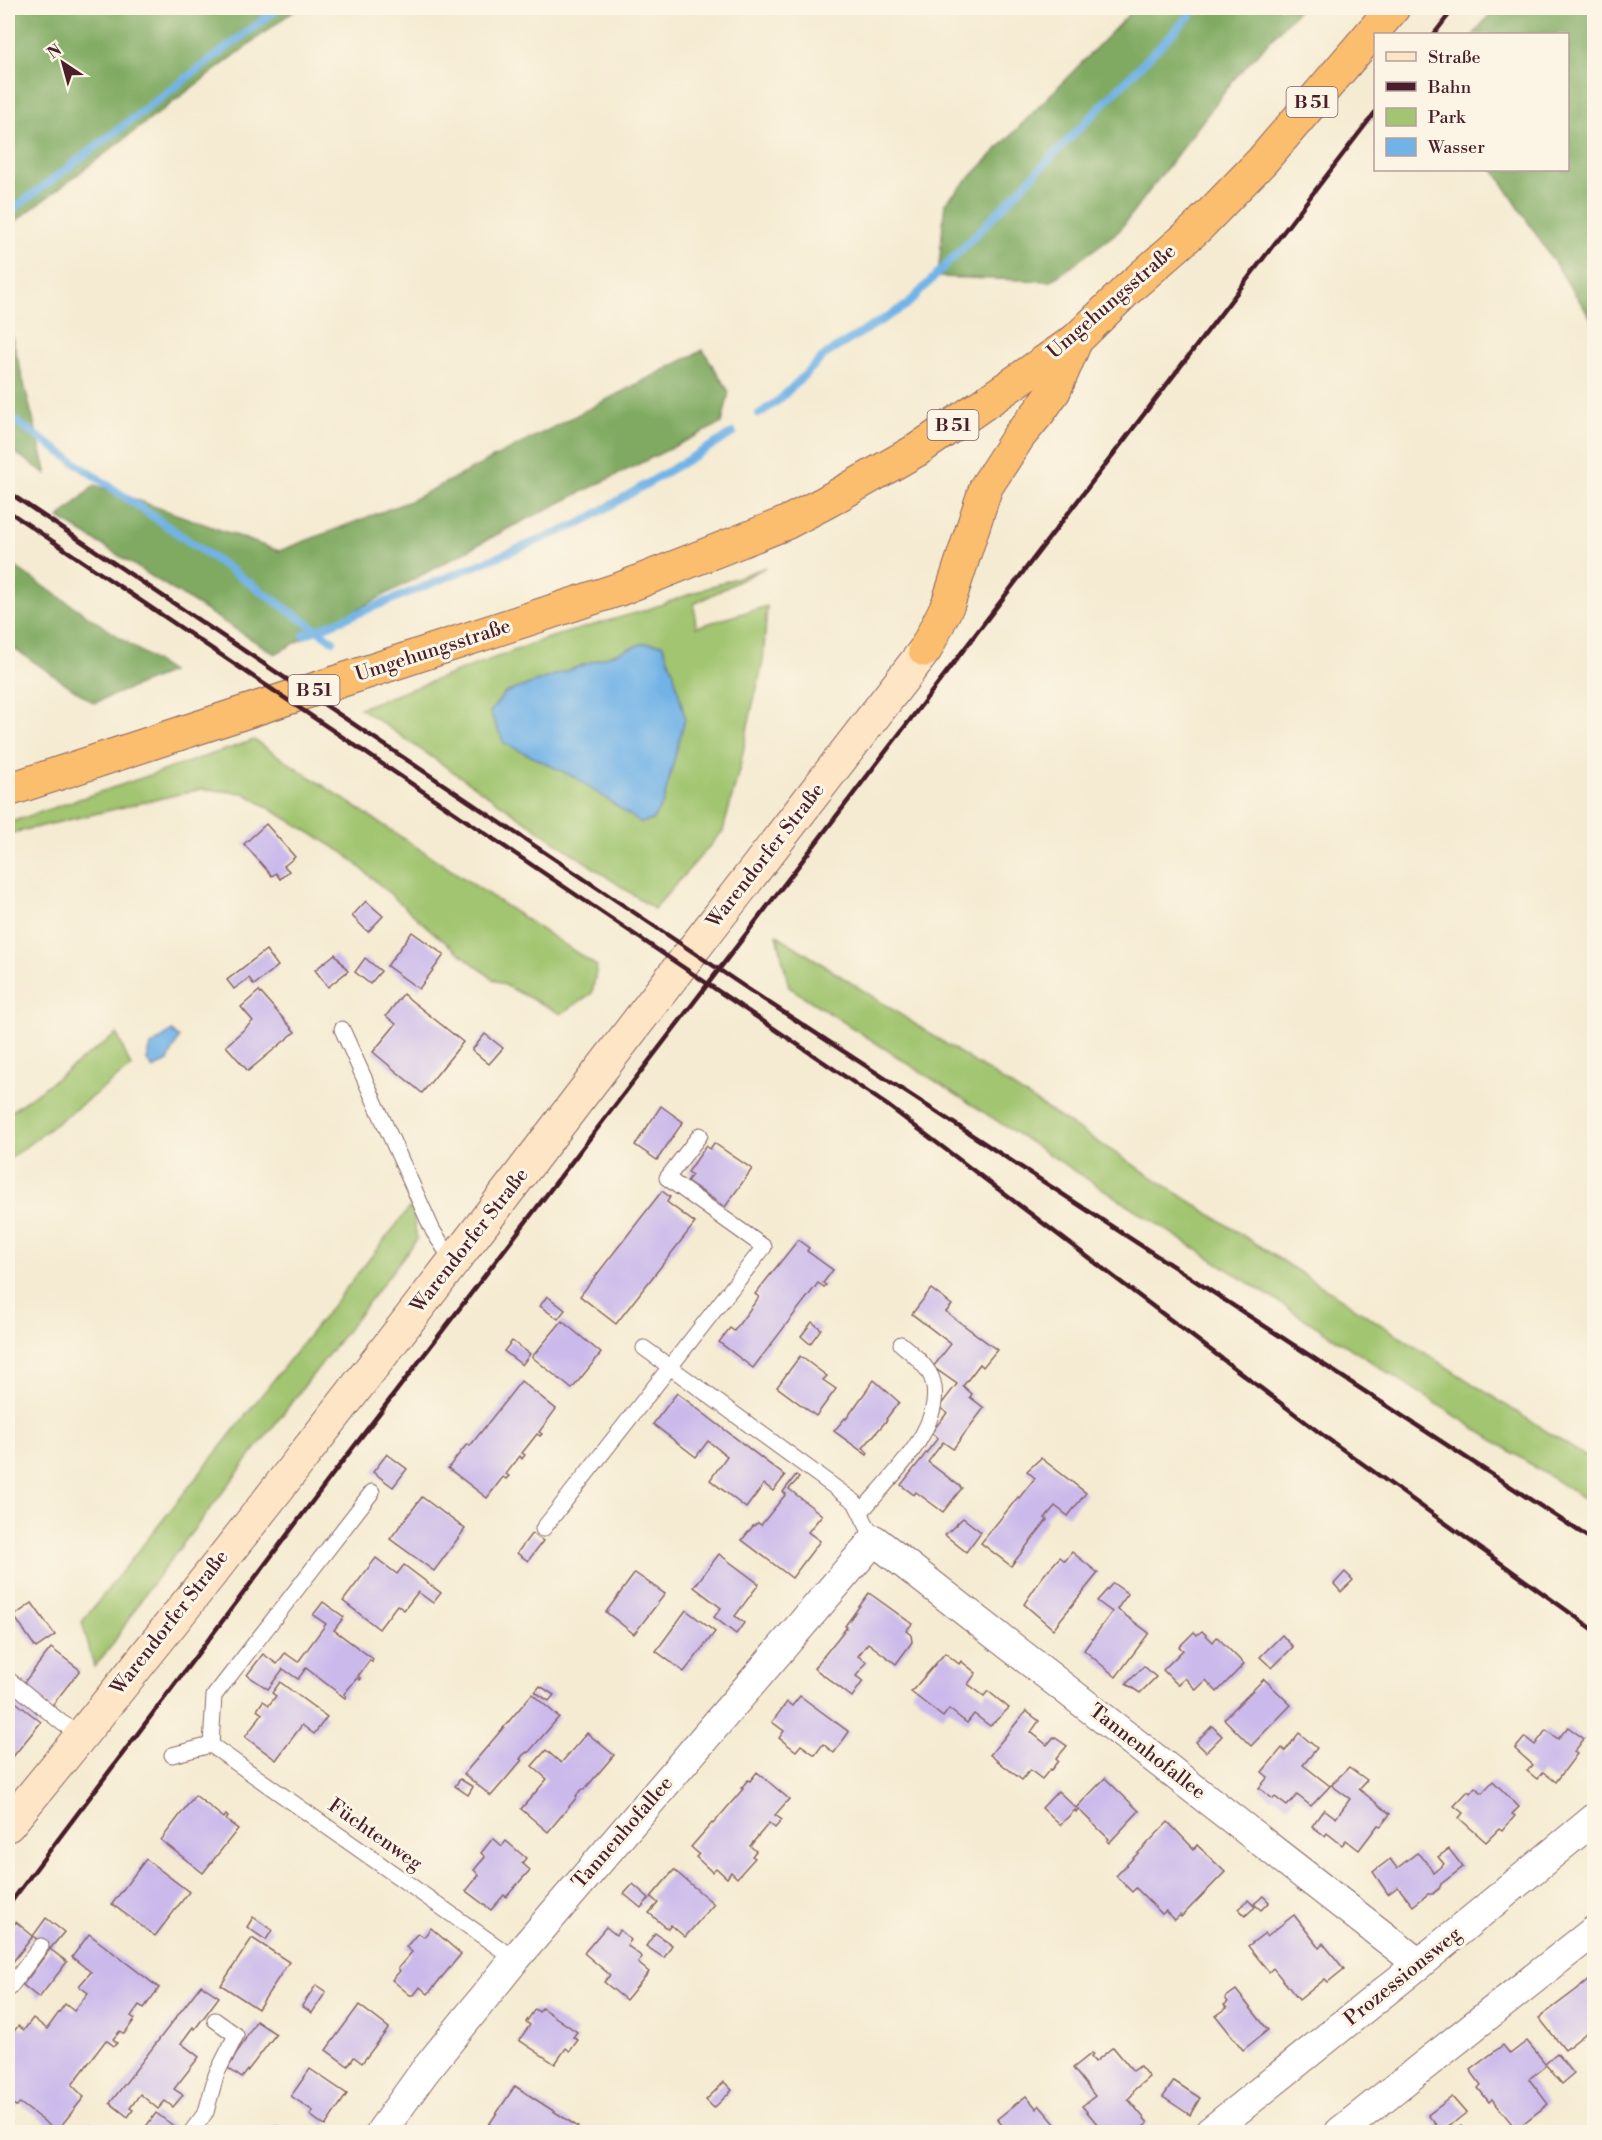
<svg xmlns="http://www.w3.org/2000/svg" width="1602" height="2140" font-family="'Libre Bodoni',serif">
	<rect width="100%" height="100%" fill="#fcf5e5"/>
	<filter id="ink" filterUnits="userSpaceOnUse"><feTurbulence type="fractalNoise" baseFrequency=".0167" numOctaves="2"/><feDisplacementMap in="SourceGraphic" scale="12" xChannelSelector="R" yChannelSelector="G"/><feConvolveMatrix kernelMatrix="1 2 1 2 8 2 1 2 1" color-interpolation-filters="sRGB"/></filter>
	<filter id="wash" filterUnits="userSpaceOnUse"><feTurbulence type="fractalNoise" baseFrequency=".008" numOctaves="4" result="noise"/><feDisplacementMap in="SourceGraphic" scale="24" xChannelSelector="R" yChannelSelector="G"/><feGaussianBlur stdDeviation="1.35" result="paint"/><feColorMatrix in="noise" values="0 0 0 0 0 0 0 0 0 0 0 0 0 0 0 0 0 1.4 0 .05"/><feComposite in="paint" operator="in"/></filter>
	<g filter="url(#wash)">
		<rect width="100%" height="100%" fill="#f5ebd2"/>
		<g fill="#a1c570" stroke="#76724e" stroke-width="1.5">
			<polygon points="766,567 694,604 696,627 767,606 763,662 749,721 740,767 723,831 654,909 360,708 545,639 646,610"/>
			<polygon points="254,740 597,966 592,993 561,1014 493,979 435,934 344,853 244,793 201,789 8,834 8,823"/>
			<polygon points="777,935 1594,1462 1594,1505 789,987"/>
			<polygon points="117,1034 131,1067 8,1160 8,1114"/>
			<polygon points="412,1205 417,1239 146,1592 112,1645 94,1667 82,1622"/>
		</g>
		<g fill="#80aa62" stroke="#656446" stroke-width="1.5">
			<polygon points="8,8 297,8 8,227"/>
			<polygon points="1135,8 1300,8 1235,78 1119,231 1051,281 938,277 945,203"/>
			<polygon points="1495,8 1594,8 1594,323 1494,170 1568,170 1568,34 1474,34"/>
			<polygon points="8,321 47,474 8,448"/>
			<polygon points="703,350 729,392 722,423 509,528 275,654 59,518 95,485 279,551 410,501"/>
			<polygon points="8,562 171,672 94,703 8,644"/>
		</g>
		<g fill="#72b3e7" stroke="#5e6989" stroke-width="1.5">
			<polygon points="644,643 662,644 673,670 685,718 663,803 652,820 641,823 576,778 504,743 490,712 505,693"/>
			<polygon points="172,1031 179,1038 168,1061 153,1069 147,1060 151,1046"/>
		</g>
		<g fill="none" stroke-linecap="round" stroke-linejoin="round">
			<g stroke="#72b3e7" stroke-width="8">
				<polyline points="8,213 279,8"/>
				<polyline points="759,414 779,400 826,354 907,305 1197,8"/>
				<polyline points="8,416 333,641"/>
				<polyline points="304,635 579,524 733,433"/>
			</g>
		</g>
		<g id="blocks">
			<g fill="#cbb9eb">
				<polygon points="266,824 295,857 284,866 289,871 280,879 276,873 272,876 244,844"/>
				<polygon points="366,901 383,916 368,932 352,916"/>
				<polygon points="412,932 444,955 419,989 387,966"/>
				<polygon points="266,950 278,966 254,985 249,978 234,989 227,980"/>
				<polygon points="335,954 348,971 328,987 315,970"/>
				<polygon points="365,958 381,971 370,984 355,972"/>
				<polygon points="259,991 295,1032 248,1071 226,1046 253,1021 241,1007"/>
				<polygon points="403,994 463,1042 422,1093 373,1052 396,1024 386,1016"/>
				<polygon points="485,1034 503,1048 489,1064 472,1050"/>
				<polygon points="661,1106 683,1122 657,1160 635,1145"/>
				<polygon points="714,1143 752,1169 725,1207 687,1181 692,1175 688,1172 706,1146 710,1149"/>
				<polygon points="662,1191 670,1197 667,1202 695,1223 616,1324 580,1296"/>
				<polygon points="798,1240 809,1248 807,1251 833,1270 823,1283 826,1285 824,1287 818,1283 753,1368 719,1342 730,1328 734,1331 759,1297 755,1294"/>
				<polygon points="931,1289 952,1305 946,1312 997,1350 983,1367 980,1364 963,1386 972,1394 970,1397 984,1408 953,1449 943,1442 928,1462 962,1488 943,1512 916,1492 914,1495 901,1485 938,1438 931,1433 947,1413 939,1407 957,1384 933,1367 951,1344 912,1314"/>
				<polygon points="547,1296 565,1310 558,1319 540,1306"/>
				<polygon points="562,1321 601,1353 572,1389 532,1357"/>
				<polygon points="812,1322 821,1329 810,1344 801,1336"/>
				<polygon points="512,1341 530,1354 522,1365 504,1351"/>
				<polygon points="800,1356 827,1376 823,1380 836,1389 816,1416 777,1387"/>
				<polygon points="874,1380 899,1402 886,1419 887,1420 863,1448 868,1453 867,1455 834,1431 845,1418 846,1419"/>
				<polygon points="521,1381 556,1409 539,1432 542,1434 540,1436 537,1434 522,1453 525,1455 522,1459 520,1456 506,1474 509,1476 506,1479 503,1477 487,1498 448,1468 467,1444 470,1446"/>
				<polygon points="677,1393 785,1476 773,1491 764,1484 746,1508 710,1480 727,1456 708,1441 696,1457 653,1424"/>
				<polygon points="387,1454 407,1469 393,1487 373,1472"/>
				<polygon points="1041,1458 1086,1493 1068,1516 1055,1506 1045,1518 1047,1520 1011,1566 981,1543 1018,1497 1019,1498 1035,1478 1027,1471"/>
				<polygon points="796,1475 799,1478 789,1489 822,1515 808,1532 820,1541 792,1578 742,1540 753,1526 758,1523 761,1525 786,1494 783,1492"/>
				<polygon points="422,1497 465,1529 434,1571 390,1539"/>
				<polygon points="963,1518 981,1532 966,1552 945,1535"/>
				<polygon points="532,1533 543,1541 528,1561 517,1553"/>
				<polygon points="1072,1552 1098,1573 1053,1629 1024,1604 1043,1576 1060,1557 1065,1561"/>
				<polygon points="719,1554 759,1584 735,1616 744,1623 736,1634 714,1617 721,1608 694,1587"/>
				<polygon points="376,1558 397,1574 404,1565 441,1593 433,1603 418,1592 404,1610 397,1605 379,1629 343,1601"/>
				<polygon points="1345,1572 1353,1580 1341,1592 1334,1584"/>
				<polygon points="635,1573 665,1594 634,1634 606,1612"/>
				<polygon points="1113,1583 1128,1594 1117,1609 1149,1633 1116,1677 1084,1650 1112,1612 1097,1601"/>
				<polygon points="869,1593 912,1624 906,1631 911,1635 912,1642 896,1664 868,1643 858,1656 867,1662 856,1676 863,1681 852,1697 814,1668 847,1627 845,1626"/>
				<polygon points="323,1602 344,1617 334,1630 373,1659 372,1662 370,1660 358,1676 361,1679 360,1680 357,1678 344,1694 346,1696 345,1698 306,1668 298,1679 283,1669 268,1689 247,1675 263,1654 277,1664 285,1653 298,1662 326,1624 313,1615"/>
				<polygon points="32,1603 55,1635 36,1648 14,1616"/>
				<polygon points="686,1610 715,1632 684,1672 656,1651"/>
				<polygon points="1202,1631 1213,1642 1217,1637 1244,1664 1217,1692 1206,1680 1196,1690 1185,1678 1178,1685 1163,1670 1183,1650 1179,1647 1194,1632 1197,1635"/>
				<polygon points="1282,1635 1293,1647 1272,1668 1260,1657"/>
				<polygon points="51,1648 80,1670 50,1708 22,1685"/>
				<polygon points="945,1653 959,1664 961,1661 976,1673 968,1684 984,1696 988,1691 1009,1708 990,1726 974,1714 967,1723 949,1709 943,1717 911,1692"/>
				<polygon points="1144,1666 1156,1677 1140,1693 1126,1684"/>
				<polygon points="1264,1679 1291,1705 1251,1746 1224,1719"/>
				<polygon points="280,1682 327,1717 314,1734 302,1725 276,1760 245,1737 262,1714 257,1710 263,1701 269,1705 276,1696 272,1693"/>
				<polygon points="540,1686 554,1695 549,1701 535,1692"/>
				<polygon points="532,1694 559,1717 528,1753 527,1752 523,1755 520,1759 522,1760 491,1796 464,1774"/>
				<polygon points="8,1696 41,1722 12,1758 8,1755"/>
				<polygon points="800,1696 849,1732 834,1753 823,1744 815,1755 801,1745 796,1751 779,1738 784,1731 772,1722 787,1702 792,1706"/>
				<polygon points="1026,1711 1039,1721 1031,1732 1047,1745 1054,1737 1067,1746 1056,1759 1058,1761 1051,1770 1050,1769 1042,1779 1030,1770 1022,1780 990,1755"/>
				<polygon points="1212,1726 1222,1736 1206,1752 1196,1742"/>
				<polygon points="1568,1727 1584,1739 1574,1752 1577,1754 1556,1782 1543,1772 1537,1779 1527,1771 1533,1765 1515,1749 1525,1737 1535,1745 1546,1730 1558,1739"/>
				<polygon points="587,1733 614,1755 584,1790 583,1789 579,1792 576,1796 577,1797 548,1832 521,1809 547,1779 532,1766 546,1750 561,1763"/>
				<polygon points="1299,1733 1317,1748 1303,1765 1330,1786 1311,1806 1297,1795 1287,1806 1275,1797 1273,1799 1259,1788 1268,1777 1262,1772 1282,1748 1285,1751"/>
				<polygon points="1349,1767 1367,1780 1359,1789 1390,1814 1381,1826 1378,1825 1359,1850 1346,1840 1342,1845 1327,1833 1325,1836 1312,1826 1324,1809 1336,1818 1350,1799 1331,1785"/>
				<polygon points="757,1772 789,1799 775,1815 782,1820 775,1828 769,1823 750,1846 756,1851 752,1856 755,1858 737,1878 731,1872 727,1878 716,1868 712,1872 696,1857 699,1854 691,1847 712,1823 713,1824 743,1789 741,1788 748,1780 750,1781"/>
				<polygon points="1105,1778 1139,1811 1109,1843 1107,1841 1109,1839 1078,1809 1076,1812 1075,1810 1060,1825 1042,1808 1058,1791 1076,1808"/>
				<polygon points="460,1779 473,1787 468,1795 455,1786"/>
				<polygon points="1493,1781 1519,1807 1512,1814 1515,1816 1502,1831 1499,1829 1486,1842 1459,1818 1463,1813 1454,1806 1468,1791 1470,1793 1475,1787 1482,1793"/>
				<polygon points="195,1795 224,1818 226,1815 228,1817 226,1820 238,1829 203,1873 161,1840"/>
				<polygon points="1168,1822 1194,1849 1197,1845 1225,1872 1181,1917 1180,1915 1175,1920 1166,1911 1162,1914 1136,1888 1132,1892 1116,1876"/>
				<polygon points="493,1838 502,1846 506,1841 526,1858 522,1863 530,1870 506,1897 504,1895 491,1910 466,1891 479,1875 474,1870 485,1857 481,1853"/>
				<polygon points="1449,1849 1463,1867 1441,1884 1439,1889 1433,1894 1428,1894 1413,1906 1398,1887 1388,1894 1373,1872 1390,1859 1397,1868 1417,1853 1427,1862 1433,1873 1444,1864 1438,1857"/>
				<polygon points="146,1859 189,1892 155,1936 112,1904"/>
				<polygon points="674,1870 714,1904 685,1937 671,1925 668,1929 649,1913 658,1903 651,1897"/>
				<polygon points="633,1884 649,1898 641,1908 624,1894"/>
				<polygon points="1263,1896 1269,1902 1261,1910 1254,1904"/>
				<polygon points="1248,1900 1255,1907 1245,1916 1239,1909"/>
				<polygon points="1294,1915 1319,1947 1323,1943 1344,1969 1328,1982 1325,1979 1299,2000 1273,1968 1269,1972 1248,1946 1265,1933 1267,1936"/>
				<polygon points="253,1917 272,1930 266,1940 247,1927"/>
				<polygon points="46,1918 64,1932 50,1949 67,1962 39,1998 23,1985 50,1949 33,1936"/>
				<polygon points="16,1922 33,1936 8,1968 8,1933"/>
				<polygon points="606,1927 616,1935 620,1930 631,1940 627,1945 642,1957 638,1963 649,1972 626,2000 604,1982 610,1975 584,1953"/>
				<polygon points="431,1928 461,1954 428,1994 420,1987 414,1995 410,1995 392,1980 400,1971 398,1968 412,1952 406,1947 418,1933 424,1937"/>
				<polygon points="655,1933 672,1945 664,1958 646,1946"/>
				<polygon points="89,1934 159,1988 144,2008 139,2005 131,2016 135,2019 124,2034 120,2031 113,2039 117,2043 114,2046 106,2040 72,2085 84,2097 57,2131 20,2103 17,2107 8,2100 8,2039 18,2026 24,2030 33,2018 47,2029 65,2004 74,2011 88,1993 79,1986 91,1972 72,1957"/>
				<polygon points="252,1938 289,1962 258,2009 221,1985"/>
				<polygon points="1588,1981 1594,1988 1594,2004 1591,2006 1594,2010 1594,2037 1591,2039 1586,2033 1565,2050 1539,2018"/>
				<polygon points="201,1985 219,1997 195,2029 193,2027 181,2043 199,2057 174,2089 183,2095 173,2107 165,2101 158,2109 140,2094 130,2108 133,2110 128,2117 110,2103"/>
				<polygon points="316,1985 326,1992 312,2013 302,2006"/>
				<polygon points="1236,1990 1268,2030 1243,2050 1216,2016 1227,2008 1224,2005 1228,2002 1225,1998"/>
				<polygon points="359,2005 389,2028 362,2063 354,2057 348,2066 326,2050"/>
				<polygon points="542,2008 577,2032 573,2037 578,2040 570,2051 566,2048 555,2064 519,2040 530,2025 526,2022 535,2009 539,2012"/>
				<polygon points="256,2021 276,2034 242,2078 228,2068"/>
				<polygon points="1527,2041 1545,2063 1557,2053 1574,2074 1562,2084 1546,2065 1529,2079 1548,2104 1516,2129 1492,2099 1489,2102 1478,2088 1481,2085 1470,2070 1503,2045 1510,2054"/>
				<polygon points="1113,2047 1133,2071 1140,2066 1149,2077 1134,2090 1132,2095 1128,2099 1148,2123 1137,2132 1104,2132 1082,2106 1095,2096 1073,2068 1092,2053 1093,2055 1091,2057 1095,2062"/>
				<polygon points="310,2069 347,2094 325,2126 310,2115 313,2111 291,2096"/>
				<polygon points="1174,2081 1200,2098 1190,2115 1163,2097"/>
				<polygon points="724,2082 732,2090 714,2108 706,2100"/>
				<polygon points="515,2086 578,2127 574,2132 484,2132"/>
				<polygon points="1026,2096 1037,2109 1039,2105 1062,2132 1008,2132 997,2119"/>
				<polygon points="1452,2097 1466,2113 1442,2132 1428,2115"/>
				<polygon points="156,2113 175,2127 171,2132 149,2132 144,2129"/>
				<polygon points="276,2125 287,2132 272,2132"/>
				<polygon points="1461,2125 1467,2132 1452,2132"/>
				<polygon points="91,2126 99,2132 86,2132"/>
			</g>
		</g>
	</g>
	<g filter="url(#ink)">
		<use href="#blocks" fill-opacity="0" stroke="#866665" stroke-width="1.5"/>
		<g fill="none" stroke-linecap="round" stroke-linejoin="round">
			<g stroke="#866665" stroke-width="17">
				<g id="lane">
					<polyline points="342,1029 433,1231 454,1263"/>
					<polyline points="644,1348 855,1502 874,1540"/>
					<path d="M861,1512C887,1481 945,1427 933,1382C930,1368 912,1353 901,1344"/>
					<polyline points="543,1529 764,1247 667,1178 700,1135"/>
					<polyline points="8,1679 62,1723 82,1735"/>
					<polyline points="211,1745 515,1959"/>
					<polyline points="172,1755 211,1745 214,1696 372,1492"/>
					<polyline points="8,1990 41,1946"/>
					<polyline points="191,2132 206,2112 216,2075 236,2035 215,2020"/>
				</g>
			</g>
			<g stroke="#866665" stroke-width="32">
				<g id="street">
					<polyline points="381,2132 424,2072 515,1959 874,1540 1419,1964"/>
					<polyline points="1210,2132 1419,1964 1594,1819"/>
					<polyline points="1340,2132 1594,1931"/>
				</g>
			</g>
			<g stroke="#866665" stroke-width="35">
				<path id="secondary" d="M8,1825C206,1585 396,1337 586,1089C698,942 812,797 925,650"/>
			</g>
			<g stroke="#866665" stroke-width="35">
				<g id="highway">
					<polyline points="925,650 948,604 986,487 1019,436 1039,412 1054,391 1076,340"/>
					<polyline points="8,790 620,589 786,523 826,502 917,450 1076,340 1129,288 1197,228 1262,161 1393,8"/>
				</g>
			</g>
			<use href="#lane" stroke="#fff" stroke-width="15"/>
			<use href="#street" stroke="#fff" stroke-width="30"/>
			<use href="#secondary" stroke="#fde5c5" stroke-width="33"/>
			<use href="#highway" stroke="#fbbd6e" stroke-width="33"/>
			<g stroke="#4a1f2b" stroke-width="4.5">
				<polyline points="1434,34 1454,8"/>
				<polyline points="8,492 748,989 1594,1541"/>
				<polyline points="8,511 887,1105 1324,1436 1594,1630"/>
				<polyline points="8,1906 339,1466 1376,111"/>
			</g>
		</g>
	</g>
	<g text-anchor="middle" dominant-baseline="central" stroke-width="6" stroke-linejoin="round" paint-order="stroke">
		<g fill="#fcf5e5" stroke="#7f5f63" stroke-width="1.5">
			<rect x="1286.5" y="87" width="51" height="30" rx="4.5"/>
			<rect x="927.5" y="410" width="51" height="30" rx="4.5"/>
			<rect x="288.5" y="675" width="51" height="30" rx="4.5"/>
		</g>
		<g font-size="18" font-weight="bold" fill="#4a1f2b">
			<text x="1312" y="102">B 51</text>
			<text x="953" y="425">B 51</text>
			<text x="314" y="690">B 51</text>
		</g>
		<g font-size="20" fill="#4a1f2b" stroke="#fcf5e5">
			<text transform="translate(1112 302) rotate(-41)">Umgehungsstraße</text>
			<text transform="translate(433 651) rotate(-18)">Umgehungsstraße</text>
			<text transform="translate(766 856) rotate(-52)">Warendorfer Straße</text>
			<text transform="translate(470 1241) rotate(-52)">Warendorfer Straße</text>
			<text transform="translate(170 1623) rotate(-52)">Warendorfer Straße</text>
			<text transform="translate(1147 1752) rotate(38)">Tannenhofallee</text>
			<text transform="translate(623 1833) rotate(-49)">Tannenhofallee</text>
			<text transform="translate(375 1835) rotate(35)">Füchtenweg</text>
			<text transform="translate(1403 1977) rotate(-39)">Prozessionsweg</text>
		</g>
	</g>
	<rect width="1602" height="2140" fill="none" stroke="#fcf5e5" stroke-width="30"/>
	<rect x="1374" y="33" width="195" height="138" fill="#fcf5e5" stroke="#b59f9b" stroke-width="1.5"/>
	<rect x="1386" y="52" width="30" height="9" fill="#fde5c5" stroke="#b59f9b" stroke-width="1.5"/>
	<text x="1428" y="63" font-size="18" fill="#4a1f2b">Straße</text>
	<rect x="1386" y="82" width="30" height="9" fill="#4a1f2b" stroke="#b59f9b" stroke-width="1.5"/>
	<text x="1428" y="93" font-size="18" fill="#4a1f2b">Bahn</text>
	<rect x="1386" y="108" width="30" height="18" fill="#a1c570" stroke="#b59f9b" stroke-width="1.5"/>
	<text x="1428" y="123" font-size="18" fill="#4a1f2b">Park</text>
	<rect x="1386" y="138" width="30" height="18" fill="#72b3e7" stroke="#b59f9b" stroke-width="1.5"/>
	<text x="1428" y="153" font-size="18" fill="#4a1f2b">Wasser</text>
	<g transform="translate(63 63) rotate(324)" stroke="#fcf5e5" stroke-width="4.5" paint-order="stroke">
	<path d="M0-4.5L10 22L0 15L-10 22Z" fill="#4a1f2b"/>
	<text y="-9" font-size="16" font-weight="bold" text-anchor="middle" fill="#4a1f2b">N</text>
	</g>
</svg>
